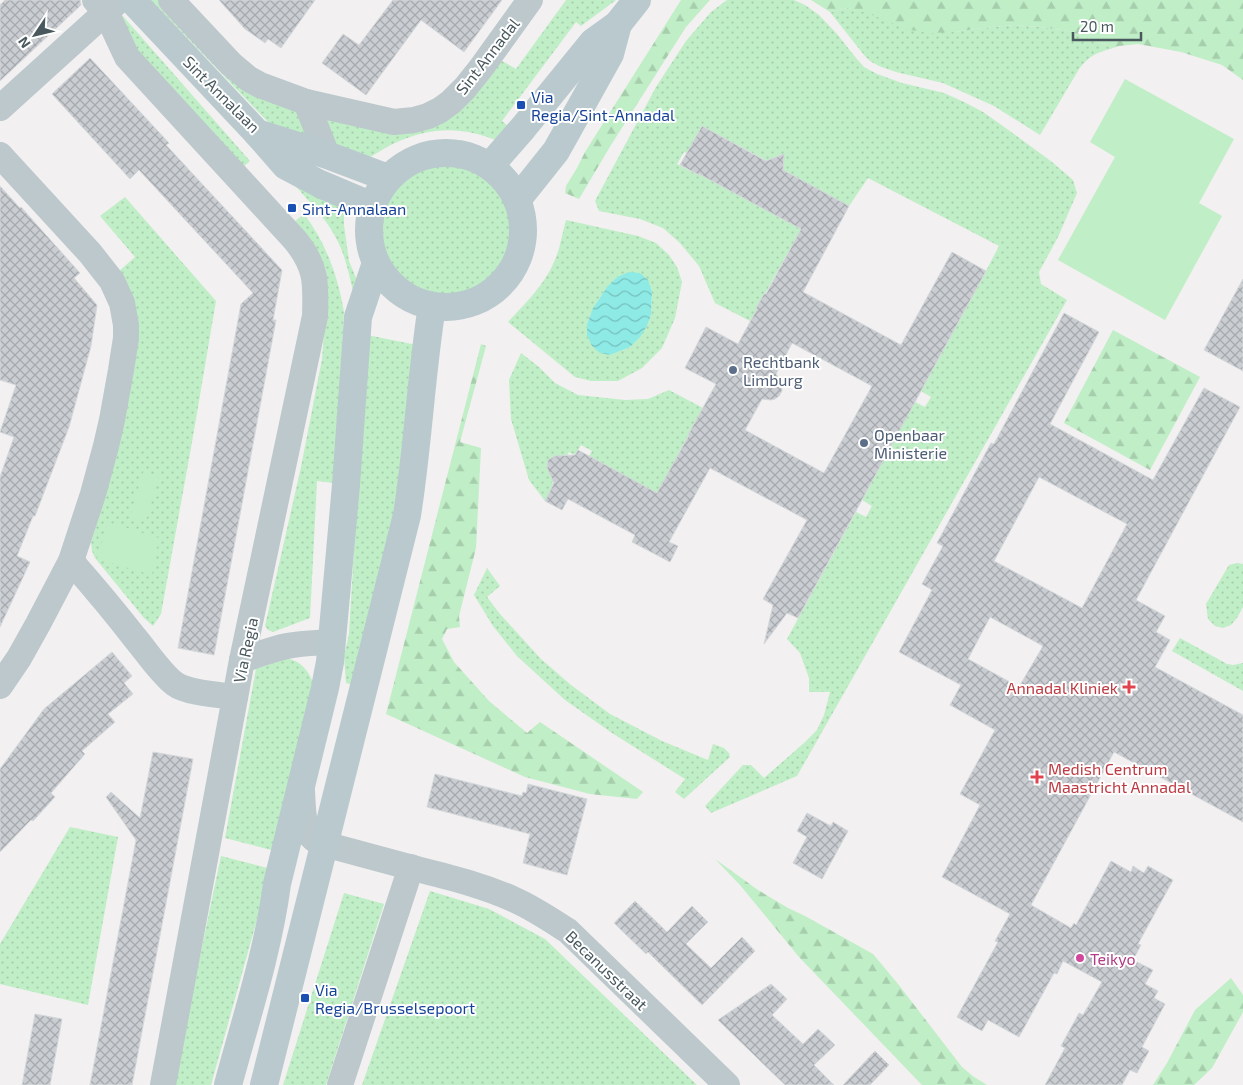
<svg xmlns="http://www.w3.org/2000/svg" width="1243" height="1085" font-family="'Exo 2',sans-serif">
	<defs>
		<pattern id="grass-dots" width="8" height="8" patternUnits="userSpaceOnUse" patternTransform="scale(1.25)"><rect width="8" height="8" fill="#c0eec6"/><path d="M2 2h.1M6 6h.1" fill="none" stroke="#a6ceac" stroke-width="1.8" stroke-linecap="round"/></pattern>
		<pattern id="forest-firs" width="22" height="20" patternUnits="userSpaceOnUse" patternTransform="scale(1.25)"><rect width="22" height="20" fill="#c0eec6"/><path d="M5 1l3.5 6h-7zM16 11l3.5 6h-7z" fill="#a6ceac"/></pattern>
		<pattern id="water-waves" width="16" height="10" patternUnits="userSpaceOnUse" patternTransform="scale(1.25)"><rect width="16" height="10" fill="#8eeae5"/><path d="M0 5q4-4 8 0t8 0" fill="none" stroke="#76c0bd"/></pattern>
		<pattern id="building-cross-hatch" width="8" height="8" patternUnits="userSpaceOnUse" patternTransform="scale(1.25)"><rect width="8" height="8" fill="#caced2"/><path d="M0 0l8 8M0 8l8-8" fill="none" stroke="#a6aaae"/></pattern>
	</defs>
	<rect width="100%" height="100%" fill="#f2f0f0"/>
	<g fill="url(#grass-dots)" fill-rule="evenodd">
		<path d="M151,0H164L232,72L396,127L497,58L516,69L566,0H616L581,26L576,22L502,121L514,131L498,141C462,126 430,127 395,143C385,147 377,154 368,158L288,135L268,122Z"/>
		<polygon points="727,0 794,0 805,5 819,15 837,34 856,58 864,67 877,74 902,83 944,93 964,102 983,112 1007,129 1052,162 1073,180 1077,193 1058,237 1039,272 1041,284 1067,300 797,776 711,813 705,806 743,765 751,765 764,778 804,743 817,730 824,715 830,692 809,692 809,678 800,653 787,639 856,512 866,517 872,506 862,500 915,402 925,407 931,397 921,391 986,271 999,246 868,178 849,206 782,170 783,163 779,158 772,158 769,162 702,126 687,153 684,152 677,164 698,175 699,174 801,229 750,321 715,303 699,266 680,243 663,228 640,219 599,211 595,201 656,87 686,41 711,12"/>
		<path d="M848,8L955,32L982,28L1014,25L1040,27L1069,31L1113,48C1096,53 1090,55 1079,69L1040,135L994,106L943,83L896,72L879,66L870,61L864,55L830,12Z"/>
		<path d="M122,15L250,161L243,167L294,222L304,214C326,243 338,276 344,312L334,483L317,481L310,618L273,632L268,630L265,626L301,467L322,359L324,334V294L135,53L117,19Z"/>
		<circle cx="445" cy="229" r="65"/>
		<path d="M294,184L341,206L344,212V225L349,261L359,285L354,296C350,278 346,257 337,240C327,219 309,202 294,184Z"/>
		<polygon points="125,197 216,301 192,442 161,614 153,626 144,618 95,558 92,551 91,542 110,476 118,272 135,257 100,216"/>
		<path d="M566,220L638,236L656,243L669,255L677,267L682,282L675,318L662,348L642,368L618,381H591L575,377L508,322C524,305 545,284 554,262C560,250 562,234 566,220ZM617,277L652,292L651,315L647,326L630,347L610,355L587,324C594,304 602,292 617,277Z"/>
		<polygon points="367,335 417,345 401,494 353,685 346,683 344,656 349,634"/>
		<path d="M521,353L539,367L555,383L578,395L625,400L648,399L669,390L703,408L652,503L589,456L592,451L581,445L575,455L569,452L565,459C549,449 539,470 555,477L552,483L553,484L545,501L529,480L511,419L509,380Z"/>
		<polygon points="1237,563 1243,564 1243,607 1237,618 1231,625 1223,628 1215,626 1208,619 1206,604 1229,565"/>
		<polygon points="487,568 500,586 487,597 500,614 541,659 571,685 610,714 662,741 708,760 713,744 724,748 729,753 730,757 684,799 675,792 685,779 612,733 565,700 517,656 493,626 474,595"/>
		<polygon points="1180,638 1227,664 1233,665 1243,663 1243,691 1172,651"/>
		<path d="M286,658C303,662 307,670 314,684L275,851L225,838L256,669Z"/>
		<polygon points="70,827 118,837 88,1005 0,984 0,944"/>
		<polygon points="221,856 271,869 211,1085 173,1085"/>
		<polygon points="430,891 489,909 545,939 697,1085 362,1085"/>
		<polygon points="344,893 384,904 326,1085 283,1085"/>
	</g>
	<g fill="url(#forest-firs)">
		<polygon points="681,0 710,0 686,27 611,145 579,199 565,193 566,186 577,168 585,152"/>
		<polygon points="811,0 1243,0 1243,80 1222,65 1181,52 1138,44 1119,46 1113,48 1069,31 1040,27 1014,25 982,28 955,32 932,33 910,30 867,13 848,8 830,12"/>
		<polygon points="1113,330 1200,377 1150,470 1064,423"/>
		<polygon points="481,344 486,346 460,442 481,448 476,548 459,616 460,627 447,629 442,639 454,662 489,701 527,733 540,722 643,792 637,799 590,794 525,777 386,714"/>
		<polygon points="715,859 758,890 788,908 805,916 873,954 898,984 962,1067 974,1077 987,1085 922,1085 799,957 740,885"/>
		<polygon points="1231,978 1243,995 1243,1012 1212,1068 1194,1085 1153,1085 1167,1063 1195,1010"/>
	</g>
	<g fill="#c0eec6">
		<polygon points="1125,79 1234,139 1199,203 1222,216 1165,320 1058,260 1115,157 1090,142"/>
		<polygon points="143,472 159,476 146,521 130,517"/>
		<polygon points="108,522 159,538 152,575 97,559"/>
	</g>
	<polygon fill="url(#water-waves)" points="629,272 640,273 648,280 652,292 651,315 647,326 640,337 630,347 610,355 600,353 592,346 587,335 587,324 593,308 607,287 617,277"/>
	<g fill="url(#building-cross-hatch)" stroke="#d4d8db" fill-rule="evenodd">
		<polygon points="5,0 80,0 81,5 0,81 0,5"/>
		<polygon points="219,0 315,0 281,48 268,39 265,43 245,29"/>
		<polygon points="393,0 502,0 464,52 421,20 366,95 322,63 343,34 359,45"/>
		<polygon points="90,58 169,143 166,145 282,270 273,320 276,320 214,655 178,648 241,304 253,293 139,170 130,179 52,94"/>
		<path d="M702,126L766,161L784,154L783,170L849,206L803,292L901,345L952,252L986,271L798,618L787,613L764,644L773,605L763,599L807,520L710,468L669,542L678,546L670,562L632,542L635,535L568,499L562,510L545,501L554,483L547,468L548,460L555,456L575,455L578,450L657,493L689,435H688L716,384L685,368L706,327L738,344L757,309L756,308L764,294H766L801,229L699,174V175L680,165ZM792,343L872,386L824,473L745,430L762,399L771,400L775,399L779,396L782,391L781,381L776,374Z"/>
		<polygon points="0,186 20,208 21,207 80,273 74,278 97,305 91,346 69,427 35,516 33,516 17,556 30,562 0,627 0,477 14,437 0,432 16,385 0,380"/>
		<polygon points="1243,279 1243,371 1204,350"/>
		<path d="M1064,313L1099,332L1050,424L1153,480L1204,388L1240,407L1136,600L1165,616L1156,632L1170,640L1155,667L1243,715V822L1114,752L1031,905L1071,928L1074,923L1076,925L1111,861L1131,872L1133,866L1144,873L1148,866L1173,880L1138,944L1141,945L1133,960L1153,970L1145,984L1158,991L1154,998L1165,1004L1142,1047L1149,1051L1137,1073L1130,1070L1122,1085H1045L1065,1048L1061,1046L1079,1013L1083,1015L1102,982L1063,961L1057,974L1054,973L1019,1037L988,1020L982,1031L957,1017L998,942L995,941L1010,914L942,877L980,805L960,794L995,730L950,705L961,685L899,652L932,590L922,584L943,546L937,543L991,443L994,444ZM1039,477L1127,524L1082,608L994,561ZM990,617L1043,646L1019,687L968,659Z"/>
		<polygon points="112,652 132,676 124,683 133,694 108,714 115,722 82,751 85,754 51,793 55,797 33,821 31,820 0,852 0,769 44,709"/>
		<polygon points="153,752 193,759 132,1085 90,1085 136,840 106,797 111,792 140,818"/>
		<polygon points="435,774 522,796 523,792 526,793 528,784 587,799 567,875 523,863 530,834 427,807"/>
		<polygon points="807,813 831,826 833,822 848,831 822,879 793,863 807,837 797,831"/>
		<polygon points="635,901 667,932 692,906 708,922 686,944 711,968 742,937 755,951 702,1005 648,952 646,954 614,923"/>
		<polygon points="771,984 787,999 772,1015 803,1044 818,1029 835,1045 814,1065 834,1085 785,1085 718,1020"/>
		<polygon points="35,1014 62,1019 50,1085 22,1085"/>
		<polygon points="875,1051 889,1065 870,1085 843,1085"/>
	</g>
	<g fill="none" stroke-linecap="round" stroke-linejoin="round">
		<g stroke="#bcc8cc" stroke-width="26">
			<path d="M95,0L106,12L127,57L295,240C317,267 316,283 315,316L242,660L163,1085"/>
			<polyline points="171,0 231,64 249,79 260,85 306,102 394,122 414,120 428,116 440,110 451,102 465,88 481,68 530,0"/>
			<polyline points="306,102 327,155"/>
			<polyline points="0,108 118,1"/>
			<polyline points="0,155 90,253 112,281 122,303 126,325 126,338 121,370 112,420 106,446 93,494 71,561 38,624 19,658 0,686"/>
			<path d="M71,561C93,586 114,611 135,638C146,651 162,675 175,684C187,693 220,695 235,697"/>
			<path d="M242,660C257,655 272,649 287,646C302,643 316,643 331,642"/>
			<path d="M302,791C303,805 302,829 313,838C316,841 320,842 324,844C354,852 383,860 413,868C448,877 482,885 515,900C533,908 551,920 568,931L727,1085"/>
			<polyline points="340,1085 411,867"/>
		</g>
		<g stroke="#b9c9ce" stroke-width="28">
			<polyline points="132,0 257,133 286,166 320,184 372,206"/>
			<polyline points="257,133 327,155 388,178"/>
			<circle cx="446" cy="230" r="77"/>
			<polyline points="490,166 523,128 593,42 618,24 637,0"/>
			<polyline points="517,200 556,151 565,135 610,54 618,24"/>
			<path d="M228,1085C246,1018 268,952 277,884L325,688L330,662L346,485L358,317L376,263"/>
			<path d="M264,1085L407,515C418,446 421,375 432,306"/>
		</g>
	</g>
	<g fill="#1a4fb4" stroke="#fff" stroke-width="2">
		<rect x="516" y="100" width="10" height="10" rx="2.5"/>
		<rect x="287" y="203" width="10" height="10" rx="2.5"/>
		<rect x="300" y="993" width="10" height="10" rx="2.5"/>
	</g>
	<g fill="#5c6f8a" stroke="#fff" stroke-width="2">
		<circle cx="733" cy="370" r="5"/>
		<circle cx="864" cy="443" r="5"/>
	</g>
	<g fill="#e0444e" stroke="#fff" stroke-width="2">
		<path d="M1126.5 679.5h5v5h5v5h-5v5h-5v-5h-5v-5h5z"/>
		<path d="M1034.5 769.5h5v5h5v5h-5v5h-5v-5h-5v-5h5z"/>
	</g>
	<circle fill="#d1479c" stroke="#fff" stroke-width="2" cx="1080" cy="958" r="5"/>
	<g text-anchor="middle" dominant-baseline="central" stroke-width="4" stroke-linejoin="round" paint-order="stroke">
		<g font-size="16" fill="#48585d" stroke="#fff">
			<text transform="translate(487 56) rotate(-52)">Sint Annadal</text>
			<text transform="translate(222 94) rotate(45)">Sint Annalaan</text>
			<text transform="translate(245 650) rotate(-78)">Via Regia</text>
			<text transform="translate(607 970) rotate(44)">Becanusstraat</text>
		</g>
		<g font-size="16" fill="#164399" stroke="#fff" text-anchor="start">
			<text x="531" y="96">Via<tspan x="531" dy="18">Regia/Sint-Annadal</tspan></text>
			<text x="302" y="208">Sint-Annalaan</text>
			<text x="315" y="989">Via<tspan x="315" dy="18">Regia/Brusselsepoort</tspan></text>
		</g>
		<g font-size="16" fill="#4e5e75" stroke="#fff" text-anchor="start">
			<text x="743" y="361">Rechtbank<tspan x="743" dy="18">Limburg</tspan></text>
			<text x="874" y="434">Openbaar<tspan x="874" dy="18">Ministerie</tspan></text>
		</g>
		<g font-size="16" fill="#be3a42" stroke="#fff" text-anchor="end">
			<text x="1118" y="687">Annadal Kliniek</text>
			<text x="1048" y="768" text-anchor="start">Medish Centrum<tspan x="1048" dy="18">Maastricht Annadal</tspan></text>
		</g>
		<g font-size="16" fill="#b23c85" stroke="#fff" text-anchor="start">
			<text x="1090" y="958">Teikyo</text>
		</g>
	</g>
	<g transform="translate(35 35) rotate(235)" stroke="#ffffff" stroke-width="4" paint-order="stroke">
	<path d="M0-4L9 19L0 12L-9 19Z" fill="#48585d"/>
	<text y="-8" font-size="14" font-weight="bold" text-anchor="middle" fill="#48585d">N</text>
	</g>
	<path d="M1073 32v8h68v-8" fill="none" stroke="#48585d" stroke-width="2.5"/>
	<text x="1080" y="32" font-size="15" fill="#48585d" stroke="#ffffff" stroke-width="4" paint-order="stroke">20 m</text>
</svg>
